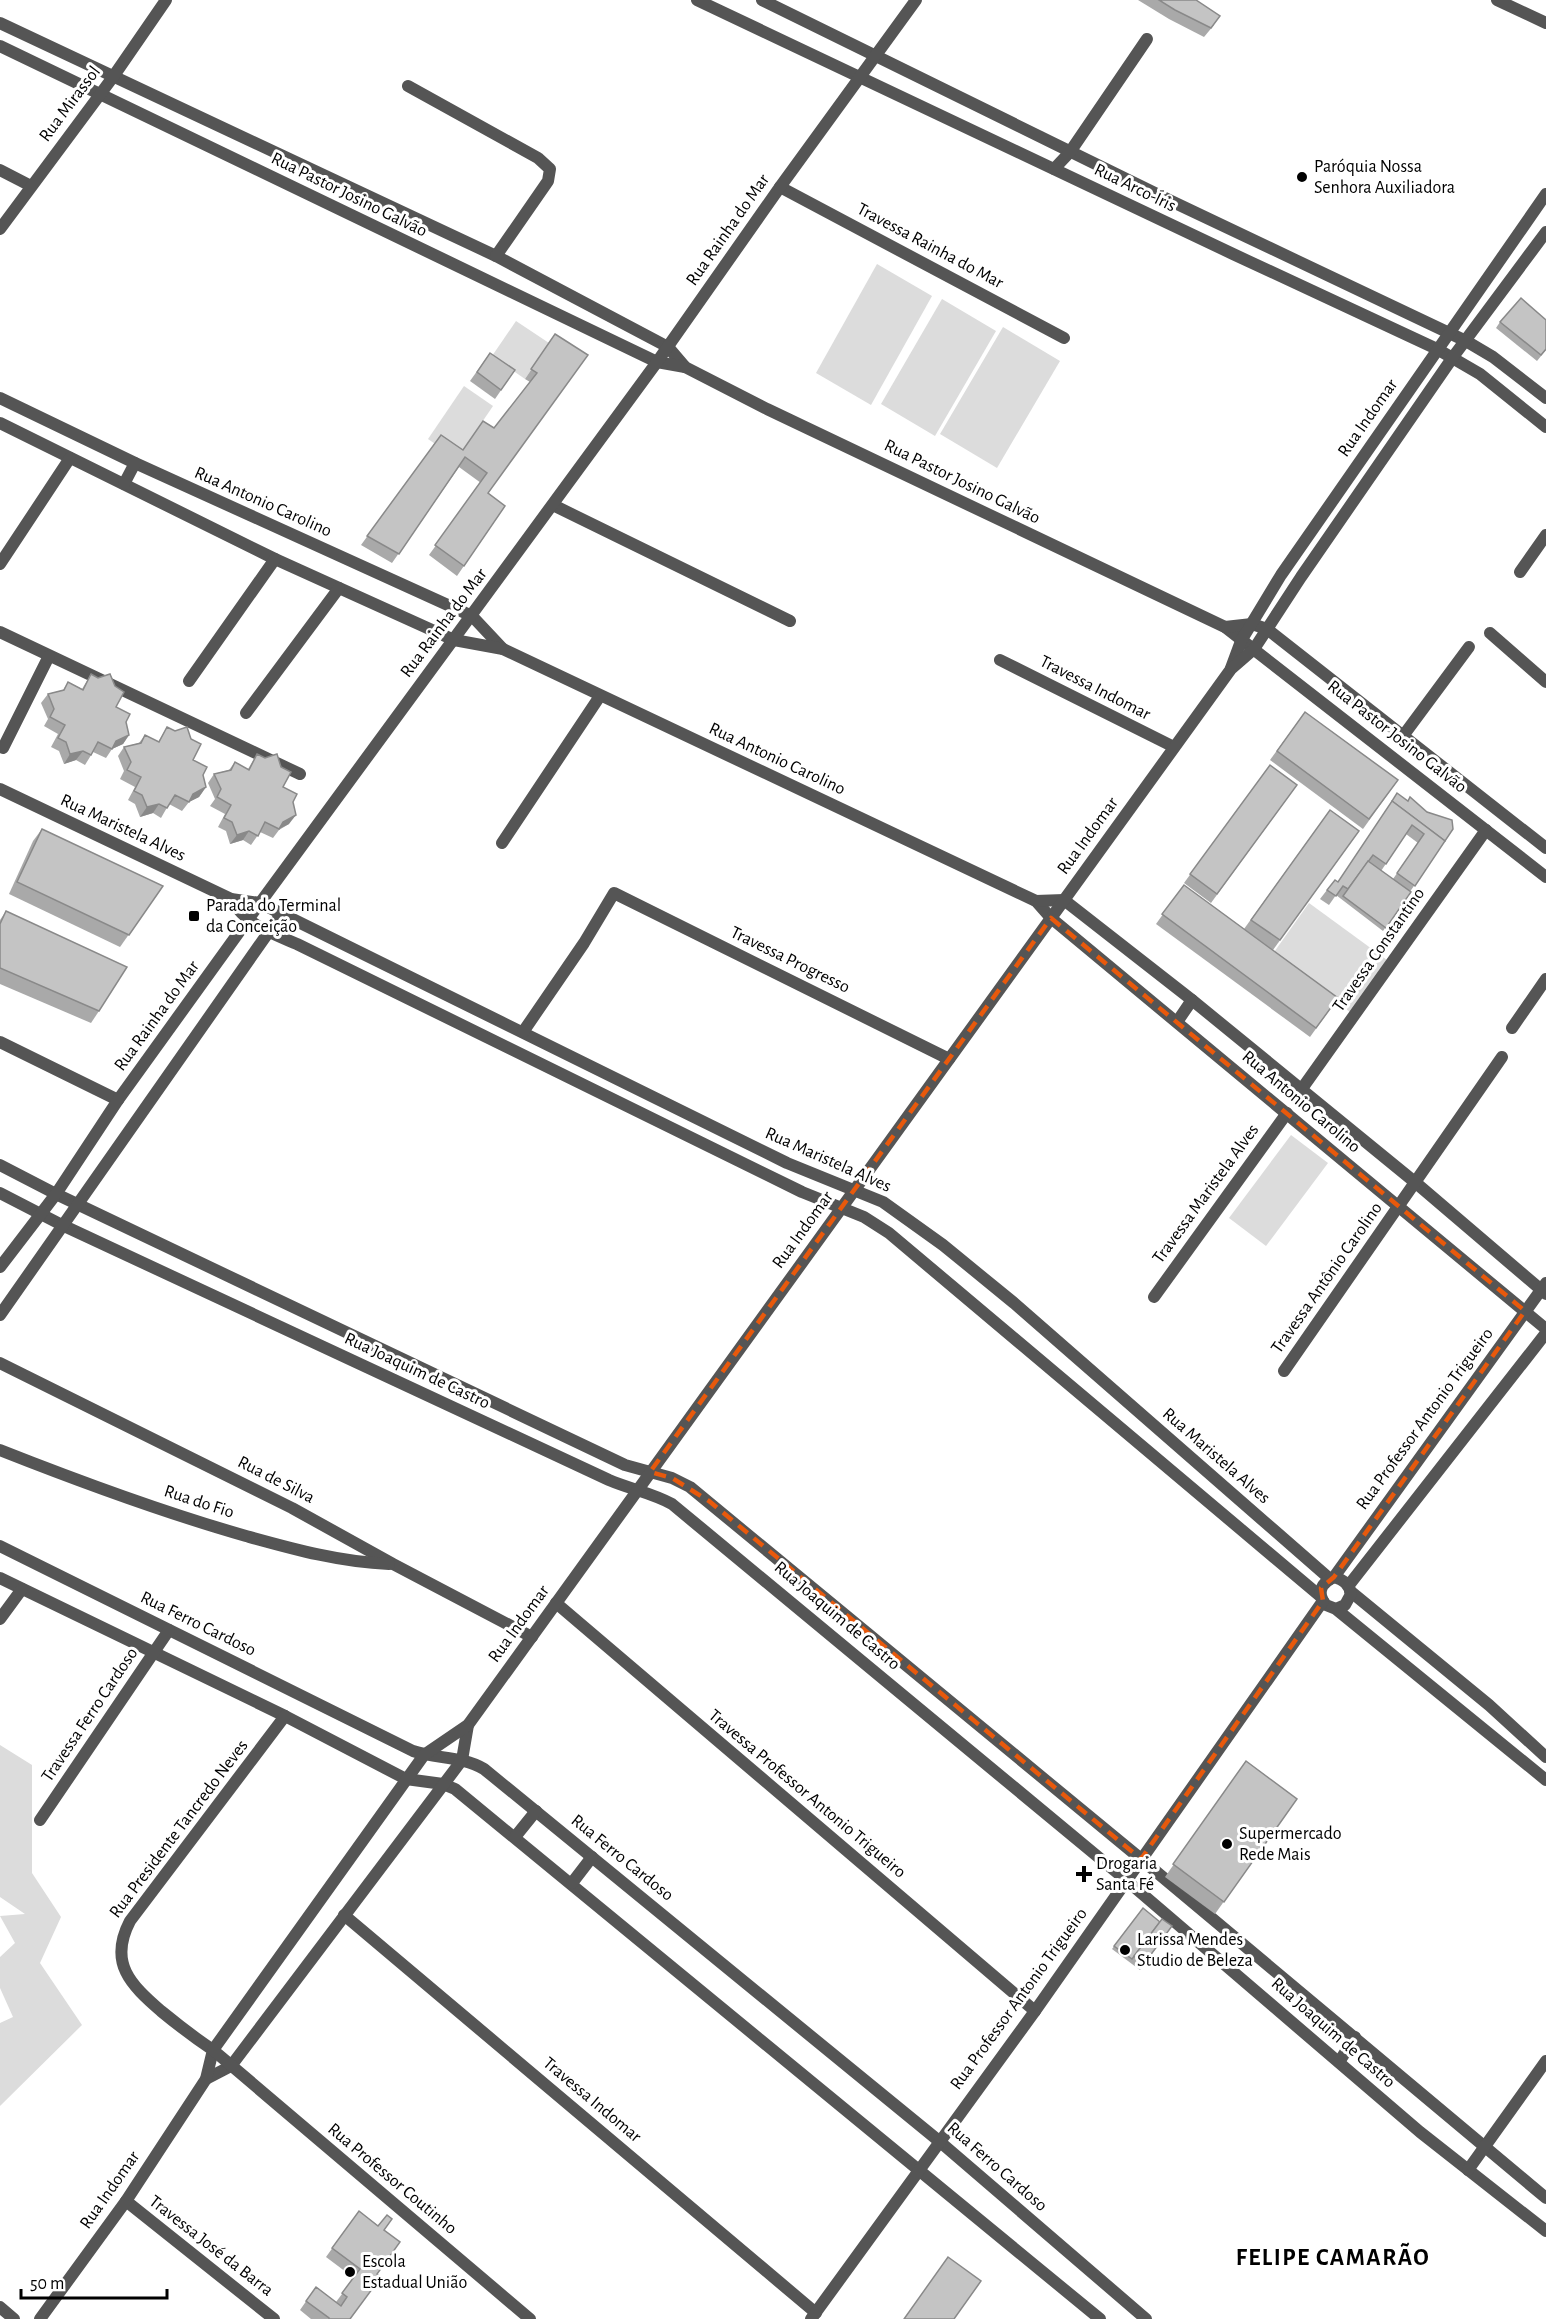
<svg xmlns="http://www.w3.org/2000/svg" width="1546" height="2319" font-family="'Alegreya Sans',sans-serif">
	<rect width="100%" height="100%" fill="#fff"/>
	<g fill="#dcdcdc">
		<polygon points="877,264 932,296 871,405 816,373"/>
		<polygon points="942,299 996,331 935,436 881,404"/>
		<polygon points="516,321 549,343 525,379 492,356"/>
		<polygon points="1003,327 1060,361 997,468 940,434"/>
		<polygon points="464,386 493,406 457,459 428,439"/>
		<polygon points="1309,903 1387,960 1350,1012 1272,955"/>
		<polygon points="1291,1135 1328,1163 1266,1246 1229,1218"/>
		<polygon points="0,1745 32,1765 32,1873 61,1917 40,1963 82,2025 0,2106 0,2023 13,2017 0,1988 0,1957 15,1943 0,1916 25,1914 0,1897"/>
	</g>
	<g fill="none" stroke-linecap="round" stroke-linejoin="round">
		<g stroke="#555" stroke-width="12">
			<polyline points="697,0 1233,254 1437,349 1480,374 1546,427"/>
			<polyline points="762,0 1171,201 1466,341 1493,357 1546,398"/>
			<polyline points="1497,0 1546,23"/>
			<polyline points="0,23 496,256 668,347 685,367 767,409 1225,627 1546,877"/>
			<polyline points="0,46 657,362 685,367"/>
			<polyline points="408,86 538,158 550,169 548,181 496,256"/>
			<polyline points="1054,169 1070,152 1147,39"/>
			<polyline points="0,170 31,186"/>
			<polyline points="780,187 1064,338"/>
			<polyline points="0,229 113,77 166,0"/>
			<polyline points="0,398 135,463 472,616 503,649"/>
			<polyline points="0,423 275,559 454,640 503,649 1036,901 1051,918 1546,1329"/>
			<polyline points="124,484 135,463"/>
			<polyline points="553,505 790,621"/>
			<polyline points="0,564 70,458"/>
			<polyline points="1520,572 1546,535"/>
			<polyline points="1225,627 1252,624 1267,629 1546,848"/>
			<polyline points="0,632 300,774"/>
			<polyline points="1490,633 1546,682"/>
			<polyline points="1000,660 1174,747"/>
			<polyline points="189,681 275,559"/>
			<polyline points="246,713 339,588"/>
			<polyline points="1403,736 1469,647"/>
			<polyline points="3,748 49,656"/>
			<polyline points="0,789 231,899 260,903 787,1163 883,1202 943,1245 1014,1303 1330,1579"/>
			<polyline points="502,843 600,696"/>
			<path d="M231,899C246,925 271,933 297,944L802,1192L864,1217L889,1233L1320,1596"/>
			<polyline points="1036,901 1064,900 1192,1000 1416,1183 1546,1294"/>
			<polyline points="1177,1022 1192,1000"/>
			<polyline points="1512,1028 1546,979"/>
			<polyline points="523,1032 584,943 614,893 949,1059"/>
			<polyline points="0,1042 118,1100"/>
			<polyline points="1301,1090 1486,830"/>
			<polyline points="0,1165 56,1194 625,1465 672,1478 690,1487 1141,1859 1546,2198"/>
			<path d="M0,1193L62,1225L609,1480C630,1489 652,1493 672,1504L1126,1880L1420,2132L1546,2231"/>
			<polyline points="0,1267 56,1194 118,1100 260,903 657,362 780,187 916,0"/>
			<polyline points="1154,1297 1287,1113"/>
			<polyline points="0,1315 282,913"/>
			<polyline points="0,1363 292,1508 393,1564 532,1637"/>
			<polyline points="1284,1371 1502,1057"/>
			<path d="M0,1450C81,1482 162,1512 246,1536C293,1549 339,1562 389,1564"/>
			<path d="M0,1546L413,1751C437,1759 462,1756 484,1769L939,2141L1146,2319"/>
			<polyline points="1334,1577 1546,1283"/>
			<polyline points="0,1578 285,1716 406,1779 443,1784 455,1789 1100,2319"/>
			<polyline points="1349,1585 1546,1333"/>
			<polyline points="556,1603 1035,2011"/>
			<polyline points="0,1619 22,1589"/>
			<polyline points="40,1820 169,1630"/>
			<polyline points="515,1837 536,1811"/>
			<polyline points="572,1883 592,1857"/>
			<polyline points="344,1915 816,2313"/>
			<polyline points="1339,2062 1355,2037"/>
			<polyline points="206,2079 231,2066"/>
			<polyline points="1468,2170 1546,2061"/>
			<polyline points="126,2201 274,2319"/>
			<polyline points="0,2307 14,2319"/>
			<path d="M40,2319L126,2201L206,2079L213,2050C195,2038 178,2025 161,2011C131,1985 108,1963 130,1921L285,1716"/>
		</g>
		<g stroke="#555" stroke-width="12">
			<polyline points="1231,668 1241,641 1281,575 1546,194"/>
			<polyline points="1350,1591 1489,1705 1546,1757"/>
			<path d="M1336,1609L1345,1605L1351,1594C1349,1584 1344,1580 1334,1577C1321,1583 1316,1593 1326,1605L1336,1609L1546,1780"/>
			<polyline points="231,2066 462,1760 468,1725"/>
			<polyline points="530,2319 213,2050 424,1755 468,1725 1231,669 1254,649 1301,577 1453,357 1546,232"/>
			<polyline points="811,2319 1035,2011 1323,1601"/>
		</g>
	</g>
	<g fill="#a9a9a9" fill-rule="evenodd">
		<polygon points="1138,0 1196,0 1214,25 1204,37 1169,19"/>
		<polygon points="1546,320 1546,350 1537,361 1496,328 1500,322"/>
		<polygon points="555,334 488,493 505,506 457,576 429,555 481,483 459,467 392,563 361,545 441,435 463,450 494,428 530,382 525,379"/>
		<polygon points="490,353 515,370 495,399 470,381"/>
		<polygon points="91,674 116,707 126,722 129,735 123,744 112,749 106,758 93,752 85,765 76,760 64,764 59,751 51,747 58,734 44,726 48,719 41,703 48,694 63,690 68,682 82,689"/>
		<polygon points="1305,712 1398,780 1363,829 1270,760"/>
		<polygon points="167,727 203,775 206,787 199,797 189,802 182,811 169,804 161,818 153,813 140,817 135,804 128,800 135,787 120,779 124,771 118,756 124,747 139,743 145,735 158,742"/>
		<polygon points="257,754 283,787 293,802 289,824 279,830 273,838 260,832 251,845 243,840 230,844 226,831 218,827 225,814 210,806 215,799 208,783 214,774 229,770 235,762 248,769"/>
		<polygon points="1270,765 1297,785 1211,903 1184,883"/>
		<path d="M1408,801L1453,829L1383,931L1336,895L1329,905L1320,899L1327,890L1338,882ZM1406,834L1418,843L1393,879L1381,871Z"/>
		<polygon points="1330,810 1359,831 1273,950 1244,929"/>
		<polygon points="42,829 163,886 120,947 9,894 33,841"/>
		<polygon points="1184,885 1338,998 1310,1037 1156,924"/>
		<polygon points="6,911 99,1011 91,1023 0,984 0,920"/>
		<polygon points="1246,1761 1297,1799 1215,1914 1165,1877"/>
		<polygon points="1143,1908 1160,1922 1172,1926 1140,1970 1112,1949"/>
		<polygon points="359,2211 384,2230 377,2274 350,2319 311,2319 300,2310 316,2287 336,2302 354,2278 326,2257"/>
	</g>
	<g fill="#898989">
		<polygon points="129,735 123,744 112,749 116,741"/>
		<polygon points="83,751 76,760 64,764 70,754"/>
		<polygon points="206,787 199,797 189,802 193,794"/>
		<polygon points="159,804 153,813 140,817 147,807"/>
		<polygon points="296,815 289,824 279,829 283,822"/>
		<polygon points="249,831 243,840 230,844 237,835"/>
	</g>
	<g fill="#c4c4c4" stroke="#898989" stroke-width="1.5">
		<polygon points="1159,0 1196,0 1220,16 1211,28 1175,10"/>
		<polygon points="1521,298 1546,320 1546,349 1541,355 1500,322"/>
		<polygon points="555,334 588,355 488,493 505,506 464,566 435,545 487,473 465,457 399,554 367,536 441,435 463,450 483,421 494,428 537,373 531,369"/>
		<polygon points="490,353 515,370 501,390 477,372"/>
		<polygon points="91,674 98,678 110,674 115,686 124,692 116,707 130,714 126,722 129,735 116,741 112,749 98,742 91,755 83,751 70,754 66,742 58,738 65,725 50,717 54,709 48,694 64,690 68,682 83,690"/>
		<polygon points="1305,712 1398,780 1369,819 1277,751"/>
		<polygon points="167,727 175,731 187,727 191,739 201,744 193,760 207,767 203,775 206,787 193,794 189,802 175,795 167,808 159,804 147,807 142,795 134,791 141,777 127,770 131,762 124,747 141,743 145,735 159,742"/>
		<polygon points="257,754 265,758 277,754 281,767 291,772 283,787 297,794 293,802 296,815 283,822 279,829 265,822 258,836 249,831 237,835 232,822 224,818 231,805 217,797 221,789 214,774 231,770 235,762 249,770"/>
		<polygon points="1270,765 1297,785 1217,894 1190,874"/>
		<polygon points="1397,793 1408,801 1410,797 1427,812 1452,820 1453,829 1445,841 1392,801"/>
		<polygon points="1392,801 1445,841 1415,886 1397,873 1424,834 1412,825 1386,864 1373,855 1348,889 1343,886 1336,896 1327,890 1335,880 1338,882"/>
		<polygon points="1330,810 1359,831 1280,940 1251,920"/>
		<polygon points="42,829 163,886 129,935 17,882"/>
		<polygon points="1368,861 1411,892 1386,928 1343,896"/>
		<polygon points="1184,885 1338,998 1316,1028 1162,914"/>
		<polygon points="6,911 127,967 99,1011 0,968 0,924"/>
		<polygon points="1246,1761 1297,1799 1224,1902 1173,1864"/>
		<polygon points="1143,1908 1160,1922 1132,1959 1114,1946"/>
		<polygon points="1162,1919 1172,1926 1144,1964 1134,1956"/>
		<polygon points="359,2211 378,2226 387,2215 392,2219 384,2230 400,2242 377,2274 381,2277 350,2319 329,2319 329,2318 306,2301 316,2287 341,2306 347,2297 342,2293 360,2269 332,2248"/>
		<polygon points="948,2257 981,2281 954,2319 904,2319"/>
	</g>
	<path fill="none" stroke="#e8590c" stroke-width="4.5" stroke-dasharray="12 8" stroke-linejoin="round" d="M1051,918L1525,1311L1334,1577L1321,1588L1323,1601L1141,1859L709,1501L672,1478L650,1472Z"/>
	<g fill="#000" stroke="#fff" stroke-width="2">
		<circle cx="1302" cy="177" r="6"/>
		<rect x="188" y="910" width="12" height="12" rx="3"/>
		<circle cx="1227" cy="1844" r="6"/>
		<path d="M1081 1865h6v6h6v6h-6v6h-6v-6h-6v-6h6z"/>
		<circle cx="1125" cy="1950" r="6"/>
		<circle cx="350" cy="2272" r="6"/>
	</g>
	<g text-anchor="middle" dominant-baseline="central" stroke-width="6" stroke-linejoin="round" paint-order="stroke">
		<g font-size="18" fill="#000" stroke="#fff">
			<text transform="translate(70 104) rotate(-53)">Rua Mirassol</text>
			<text transform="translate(1135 188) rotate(26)">Rua Arco-Íris</text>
			<text transform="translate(349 195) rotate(26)">Rua Pastor Josino Galvão</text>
			<text transform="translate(728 230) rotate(-55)">Rua Rainha do Mar</text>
			<text transform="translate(930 246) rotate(28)">Travessa Rainha do Mar</text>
			<text transform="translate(1368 418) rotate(-55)">Rua Indomar</text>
			<text transform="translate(962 482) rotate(26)">Rua Pastor Josino Galvão</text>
			<text transform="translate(263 502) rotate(24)">Rua Antonio Carolino</text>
			<text transform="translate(444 623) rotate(-53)">Rua Rainha do Mar</text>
			<text transform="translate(1095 688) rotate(27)">Travessa Indomar</text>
			<text transform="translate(1397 737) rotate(38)">Rua Pastor Josino Galvão</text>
			<text transform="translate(777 759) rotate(25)">Rua Antonio Carolino</text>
			<text transform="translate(123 828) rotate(25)">Rua Maristela Alves</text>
			<text transform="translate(1088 836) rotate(-54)">Rua Indomar</text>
			<text transform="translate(1379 950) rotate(-55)">Travessa Constantino</text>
			<text transform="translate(790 960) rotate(26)">Travessa Progresso</text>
			<text transform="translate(157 1016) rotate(-54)">Rua Rainha do Mar</text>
			<text transform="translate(1301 1102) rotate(40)">Rua Antonio Carolino</text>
			<text transform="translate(828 1160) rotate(24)">Rua Maristela Alves</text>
			<text transform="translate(1206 1194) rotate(-54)">Travessa Maristela Alves</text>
			<text transform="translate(803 1230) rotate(-54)">Rua Indomar</text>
			<text transform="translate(1327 1278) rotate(-55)">Travessa Antônio Carolino</text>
			<text transform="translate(417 1371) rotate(25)">Rua Joaquim de Castro</text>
			<text transform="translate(1425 1419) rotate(-54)">Rua Professor Antonio Trigueiro</text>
			<text transform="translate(1216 1456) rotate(41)">Rua Maristela Alves</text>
			<text transform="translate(276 1480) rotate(27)">Rua de Silva</text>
			<text transform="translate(199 1502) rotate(18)">Rua do Fio</text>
			<text transform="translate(837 1616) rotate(40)">Rua Joaquim de Castro</text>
			<text transform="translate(198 1624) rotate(26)">Rua Ferro Cardoso</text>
			<text transform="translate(519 1624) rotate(-54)">Rua Indomar</text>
			<text transform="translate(90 1715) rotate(-56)">Travessa Ferro Cardoso</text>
			<text transform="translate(807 1794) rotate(40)">Travessa Professor Antonio Trigueiro</text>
			<text transform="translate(179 1829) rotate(-53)">Rua Presidente Tancredo Neves</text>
			<text transform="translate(622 1858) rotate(39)">Rua Ferro Cardoso</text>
			<text transform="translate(1019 1999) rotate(-54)">Rua Professor Antonio Trigueiro</text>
			<text transform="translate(1333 2033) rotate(41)">Rua Joaquim de Castro</text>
			<text transform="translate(592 2100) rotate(40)">Travessa Indomar</text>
			<text transform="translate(997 2167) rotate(41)">Rua Ferro Cardoso</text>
			<text transform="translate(392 2179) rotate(40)">Rua Professor Coutinho</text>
			<text transform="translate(110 2190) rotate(-55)">Rua Indomar</text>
			<text transform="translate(211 2246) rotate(38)">Travessa José da Barra</text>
		</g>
		<g font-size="18" fill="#000" stroke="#fff" text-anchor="start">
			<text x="1314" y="167">Paróquia Nossa<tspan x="1314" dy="21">Senhora Auxiliadora</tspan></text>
			<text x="206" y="906">Parada do Terminal<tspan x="206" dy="21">da Conceição</tspan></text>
			<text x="1239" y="1834">Supermercado<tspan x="1239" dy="21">Rede Mais</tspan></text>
			<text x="1096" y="1864">Drogaria<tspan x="1096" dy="21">Santa Fé</tspan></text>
			<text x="1137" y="1940">Larissa Mendes<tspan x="1137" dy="21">Studio de Beleza</tspan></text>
			<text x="362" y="2262">Escola<tspan x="362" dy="21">Estadual União</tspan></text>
		</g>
		<g font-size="24" font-weight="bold" letter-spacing="1.5" fill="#000" stroke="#fff">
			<text x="1333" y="2258">FELIPE CAMARÃO</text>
		</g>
	</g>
	<path d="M21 2289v9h146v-9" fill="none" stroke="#000000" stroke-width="3"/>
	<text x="30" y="2289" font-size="18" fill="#000000" stroke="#ffffff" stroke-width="4.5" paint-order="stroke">50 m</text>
</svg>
